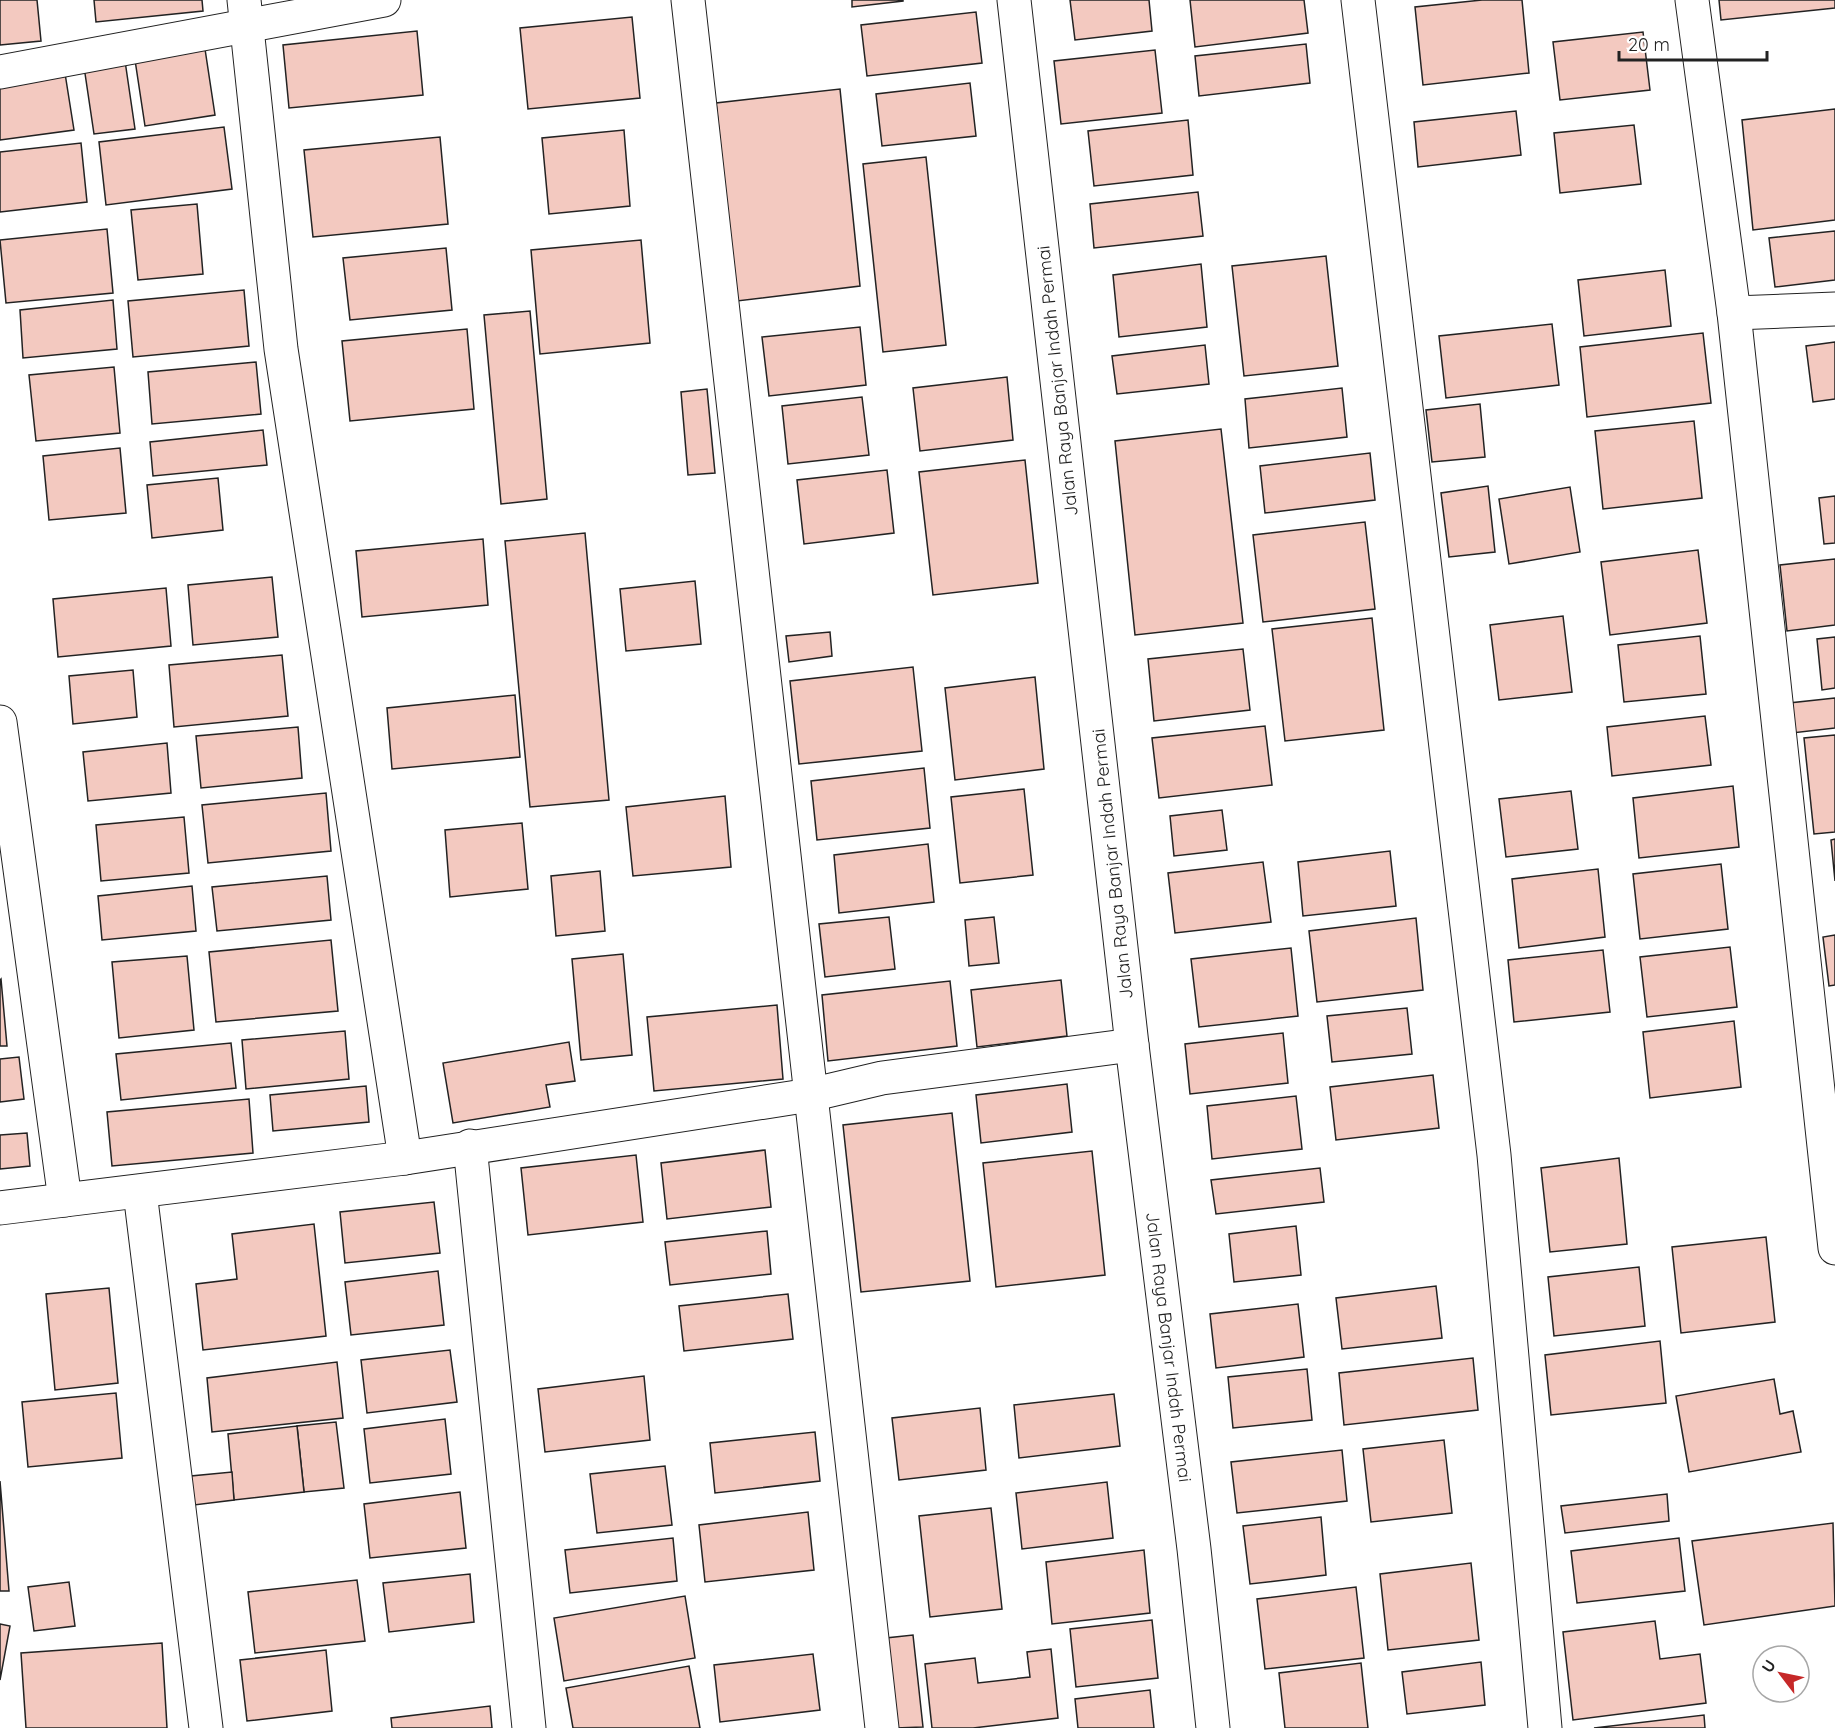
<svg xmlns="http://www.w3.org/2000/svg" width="1835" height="1728" font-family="Quicksand,sans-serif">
	<rect width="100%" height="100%" fill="#fff"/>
	<g fill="#f3c9c0" stroke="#222" stroke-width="1.5">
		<polygon points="0,0 37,0 41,41 0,45"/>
		<polygon points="94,0 202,0 203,11 96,22"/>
		<polygon points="852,0 903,0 903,1 852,7"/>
		<polygon points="1070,0 1149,0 1152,31 1075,40"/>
		<polygon points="1190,0 1304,0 1308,33 1195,47"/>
		<polygon points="1482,0 1522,0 1529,73 1423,85 1415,7"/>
		<polygon points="1719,0 1835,0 1835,8 1721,20"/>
		<polygon points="976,12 982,63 867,76 861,25"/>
		<polygon points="632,17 640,98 528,109 520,28"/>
		<polygon points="417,31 423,95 289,108 283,45"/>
		<polygon points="1643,32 1650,90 1560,100 1553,42"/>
		<polygon points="1306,44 1310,83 1199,96 1195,56"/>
		<polygon points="205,49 215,115 145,126 135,60"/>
		<polygon points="1155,50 1162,113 1061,124 1054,61"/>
		<polygon points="124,54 135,129 94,134 83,60"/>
		<polygon points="64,67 74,130 0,140 0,77"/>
		<polygon points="970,83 976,136 882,146 876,94"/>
		<polygon points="840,89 860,286 737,301 716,103"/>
		<polygon points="1835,109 1835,220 1753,230 1742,120"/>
		<polygon points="1516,111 1521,155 1418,167 1414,122"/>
		<polygon points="1188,120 1193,175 1094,186 1088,131"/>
		<polygon points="1634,125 1641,184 1560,193 1554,133"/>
		<polygon points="224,127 232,189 106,205 99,142"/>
		<polygon points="624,130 630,206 549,214 542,138"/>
		<polygon points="440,137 448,224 313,237 304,150"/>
		<polygon points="81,143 87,202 0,212 0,152"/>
		<polygon points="926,157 946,345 883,352 863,164"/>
		<polygon points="1198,192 1203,236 1094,248 1090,204"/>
		<polygon points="197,204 203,274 138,280 131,210"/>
		<polygon points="107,229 113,293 6,303 0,240"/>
		<polygon points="1835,231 1835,280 1775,287 1769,238"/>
		<polygon points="641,240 650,343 540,354 531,250"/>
		<polygon points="446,248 452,310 350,320 343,258"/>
		<polygon points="1326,256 1338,366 1244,376 1232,266"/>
		<polygon points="1201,264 1207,327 1119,337 1113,275"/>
		<polygon points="1665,270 1671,326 1584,336 1578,280"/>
		<polygon points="244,290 249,346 133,357 128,301"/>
		<polygon points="113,300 117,349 23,358 20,310"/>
		<polygon points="530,311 547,499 501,504 484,315"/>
		<polygon points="1552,324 1559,385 1446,398 1439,336"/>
		<polygon points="860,327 866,385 769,396 762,337"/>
		<polygon points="467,329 474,409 350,421 342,341"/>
		<polygon points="1703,333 1711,403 1587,417 1580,347"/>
		<polygon points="1835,342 1835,399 1813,402 1806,346"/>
		<polygon points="1205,345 1209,384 1117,394 1112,356"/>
		<polygon points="256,362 261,414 152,424 148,372"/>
		<polygon points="114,367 120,433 36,441 29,375"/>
		<polygon points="1007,377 1013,440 920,451 913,388"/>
		<polygon points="1342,388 1347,437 1249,448 1245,399"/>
		<polygon points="707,389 715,473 688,475 681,392"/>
		<polygon points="862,397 869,455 788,464 782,406"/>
		<polygon points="1480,404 1485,457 1432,462 1426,410"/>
		<polygon points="1694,421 1702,498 1603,509 1595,431"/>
		<polygon points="1221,429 1243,623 1135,635 1115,441"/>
		<polygon points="263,430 267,465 153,476 150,442"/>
		<polygon points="120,448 126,513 49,520 43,456"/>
		<polygon points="1370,453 1375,500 1265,513 1260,466"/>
		<polygon points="1025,460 1038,583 933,595 919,472"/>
		<polygon points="887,470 894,533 804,544 797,480"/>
		<polygon points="218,478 223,530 152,538 147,485"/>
		<polygon points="1488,486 1495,552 1449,557 1441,493"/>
		<polygon points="1570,487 1580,552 1509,564 1499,499"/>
		<polygon points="1835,496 1835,543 1824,544 1819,498"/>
		<polygon points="1365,522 1375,609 1263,622 1253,535"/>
		<polygon points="585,533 609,800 530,807 505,541"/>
		<polygon points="483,539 488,605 362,617 356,551"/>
		<polygon points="1698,550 1707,623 1610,635 1601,562"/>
		<polygon points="1835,559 1835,625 1787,631 1780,565"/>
		<polygon points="272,577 278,637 193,645 188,585"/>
		<polygon points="695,581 701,644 626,651 620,589"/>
		<polygon points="166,588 171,646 58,657 53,599"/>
		<polygon points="1563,616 1572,692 1499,700 1490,625"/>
		<polygon points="1372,618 1384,730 1285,741 1272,629"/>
		<polygon points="830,632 832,656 789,662 786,636"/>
		<polygon points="1700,636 1706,694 1624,702 1618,645"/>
		<polygon points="1835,637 1835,688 1822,690 1817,639"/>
		<polygon points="1243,649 1250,710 1154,721 1148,659"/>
		<polygon points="282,655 288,716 174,727 169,665"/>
		<polygon points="913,667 922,751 799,764 790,681"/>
		<polygon points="133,670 137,717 73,724 69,676"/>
		<polygon points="1035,677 1044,769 955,780 945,688"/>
		<polygon points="515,695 520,757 392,769 387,708"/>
		<polygon points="1835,698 1835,728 1792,733 1789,703"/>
		<polygon points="1705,716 1711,765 1612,776 1607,727"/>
		<polygon points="1265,726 1272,785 1159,798 1152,738"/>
		<polygon points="298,727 302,778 201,788 196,736"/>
		<polygon points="1835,735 1835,832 1814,834 1804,738"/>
		<polygon points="167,743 171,793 88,801 83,752"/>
		<polygon points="924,768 930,828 817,840 811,781"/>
		<polygon points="1733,786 1739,847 1639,858 1633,798"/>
		<polygon points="1024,789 1033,875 960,883 951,797"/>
		<polygon points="1571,791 1578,849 1506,857 1499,799"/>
		<polygon points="326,793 331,851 208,863 202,805"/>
		<polygon points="725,796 731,867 633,876 626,807"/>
		<polygon points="1222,810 1227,850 1174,856 1170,816"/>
		<polygon points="184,817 189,873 101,881 96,825"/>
		<polygon points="522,823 528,889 450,897 445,830"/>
		<polygon points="1835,839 1835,881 1831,840"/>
		<polygon points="928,844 934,902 839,913 834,855"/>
		<polygon points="1390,851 1396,906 1303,916 1298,862"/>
		<polygon points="1263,862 1271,922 1175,933 1168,873"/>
		<polygon points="1721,864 1728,929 1640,939 1633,874"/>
		<polygon points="1598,869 1605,937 1519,948 1512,879"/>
		<polygon points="600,871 605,931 556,936 551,876"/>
		<polygon points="327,876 331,920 217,931 212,887"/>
		<polygon points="192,886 196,931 102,940 98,896"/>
		<polygon points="889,917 895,969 825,977 819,924"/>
		<polygon points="994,917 999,963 969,966 965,920"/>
		<polygon points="1416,918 1423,990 1317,1002 1309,931"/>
		<polygon points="1835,935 1835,985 1829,986 1823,937"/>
		<polygon points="331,940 338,1011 216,1022 209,952"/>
		<polygon points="1730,947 1737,1007 1647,1017 1640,957"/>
		<polygon points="1291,948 1298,1016 1199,1027 1191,959"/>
		<polygon points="1603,950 1610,1012 1514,1022 1508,960"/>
		<polygon points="623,954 632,1055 581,1060 572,959"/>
		<polygon points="187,956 194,1030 119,1038 112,962"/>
		<polygon points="1,979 7,1046 0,1046 0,980"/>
		<polygon points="1061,980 1067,1036 977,1047 971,990"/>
		<polygon points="950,981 957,1046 828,1061 822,995"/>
		<polygon points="777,1005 783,1079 654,1091 647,1017"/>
		<polygon points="1407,1008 1412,1054 1332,1062 1327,1016"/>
		<polygon points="1734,1021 1741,1087 1650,1098 1643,1032"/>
		<polygon points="345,1031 349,1079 246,1089 242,1040"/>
		<polygon points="1283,1033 1288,1083 1190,1094 1185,1044"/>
		<polygon points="569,1042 575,1081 546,1085 550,1107 453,1123 443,1063"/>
		<polygon points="231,1043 236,1088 121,1100 116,1054"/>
		<polygon points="19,1057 24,1099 0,1102 0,1059"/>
		<polygon points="1433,1075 1439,1128 1336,1140 1330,1087"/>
		<polygon points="1067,1084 1072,1132 981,1143 976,1095"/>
		<polygon points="366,1086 369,1122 273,1131 270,1095"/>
		<polygon points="1296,1096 1302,1149 1212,1159 1207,1106"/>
		<polygon points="249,1099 253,1153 112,1166 107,1112"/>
		<polygon points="952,1113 970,1281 861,1292 843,1125"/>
		<polygon points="27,1133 30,1166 0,1169 0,1135"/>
		<polygon points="765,1150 771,1207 667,1219 661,1163"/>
		<polygon points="1092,1151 1105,1275 996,1287 983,1163"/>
		<polygon points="636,1155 643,1222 528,1235 521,1168"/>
		<polygon points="1619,1158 1627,1244 1550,1252 1541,1168"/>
		<polygon points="1320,1168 1324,1202 1216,1214 1211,1180"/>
		<polygon points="434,1202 440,1253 345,1263 340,1212"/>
		<polygon points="314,1224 326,1336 203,1350 196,1284 237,1279 232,1234"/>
		<polygon points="1296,1226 1301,1275 1234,1282 1229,1234"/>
		<polygon points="767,1231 771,1274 670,1285 665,1242"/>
		<polygon points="1766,1237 1775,1322 1681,1333 1672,1247"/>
		<polygon points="1639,1267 1645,1326 1554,1336 1548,1277"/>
		<polygon points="438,1271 444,1325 351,1335 345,1282"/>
		<polygon points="1436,1286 1442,1338 1342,1349 1336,1298"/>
		<polygon points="109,1288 118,1383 55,1390 46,1294"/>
		<polygon points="788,1294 793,1339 684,1351 679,1306"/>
		<polygon points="1298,1304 1304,1357 1216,1368 1210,1314"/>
		<polygon points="1660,1341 1666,1403 1551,1415 1545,1355"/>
		<polygon points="450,1350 457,1402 367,1413 361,1360"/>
		<polygon points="1473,1358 1478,1410 1344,1425 1339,1373"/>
		<polygon points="337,1362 343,1418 212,1432 207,1378"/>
		<polygon points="1307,1369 1312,1420 1233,1428 1228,1377"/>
		<polygon points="644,1376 650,1440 545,1452 538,1389"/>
		<polygon points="1774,1379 1780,1414 1793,1411 1801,1452 1689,1472 1676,1396"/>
		<polygon points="116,1393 122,1458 28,1467 22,1402"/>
		<polygon points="1114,1394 1120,1446 1019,1458 1014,1405"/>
		<polygon points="980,1408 986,1470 899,1480 892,1418"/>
		<polygon points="445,1419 451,1474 370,1483 364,1429"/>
		<polygon points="336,1422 344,1488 304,1492 297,1426"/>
		<polygon points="297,1426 304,1492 234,1500 228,1434"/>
		<polygon points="815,1432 820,1481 715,1493 710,1443"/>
		<polygon points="1444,1440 1452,1513 1371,1522 1363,1449"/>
		<polygon points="1342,1450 1347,1501 1237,1513 1231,1462"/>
		<polygon points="665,1466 672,1525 597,1533 590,1474"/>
		<polygon points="232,1472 234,1500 194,1505 191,1476"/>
		<polygon points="0,1481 9,1591 0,1591"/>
		<polygon points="1107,1482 1113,1538 1022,1549 1016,1493"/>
		<polygon points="460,1492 466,1548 370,1558 364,1504"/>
		<polygon points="1667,1494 1669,1521 1565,1533 1561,1506"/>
		<polygon points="991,1508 1002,1609 930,1617 919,1516"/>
		<polygon points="808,1512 814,1570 705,1582 699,1525"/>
		<polygon points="1321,1517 1326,1575 1250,1584 1243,1526"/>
		<polygon points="1833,1523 1835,1606 1704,1625 1692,1541"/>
		<polygon points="673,1538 677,1581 570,1593 565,1550"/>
		<polygon points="1679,1538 1685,1591 1577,1603 1571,1551"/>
		<polygon points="1144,1550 1150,1613 1052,1624 1046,1562"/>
		<polygon points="1471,1563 1479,1640 1388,1650 1380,1574"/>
		<polygon points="470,1574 474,1622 389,1632 383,1583"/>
		<polygon points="357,1580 365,1641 255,1653 248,1592"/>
		<polygon points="69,1582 75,1626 34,1631 28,1587"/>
		<polygon points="1356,1587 1364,1658 1265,1669 1257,1599"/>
		<polygon points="685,1596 695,1658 564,1681 554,1618"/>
		<polygon points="1152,1620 1158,1678 1076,1687 1070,1629"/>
		<polygon points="1655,1621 1660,1659 1700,1654 1706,1703 1573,1720 1563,1632"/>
		<polygon points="0,1624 10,1626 0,1680"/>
		<polygon points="913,1635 923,1727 895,1728 886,1638"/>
		<polygon points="162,1643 167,1728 26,1728 21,1653"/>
		<polygon points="1051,1649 1058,1718 973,1728 932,1728 925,1664 975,1658 978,1683 1030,1677 1027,1652"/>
		<polygon points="326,1650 332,1711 247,1721 240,1660"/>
		<polygon points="813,1654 820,1710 720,1722 714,1665"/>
		<polygon points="1481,1662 1485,1705 1407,1714 1402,1672"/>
		<polygon points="1361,1663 1368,1728 1285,1728 1279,1673"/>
		<polygon points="689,1666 700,1728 573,1728 566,1688"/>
		<polygon points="1150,1690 1154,1728 1078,1728 1075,1699"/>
		<polygon points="490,1706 492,1728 392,1728 391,1718"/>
		<polygon points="1704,1715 1705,1728 1594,1728"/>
	</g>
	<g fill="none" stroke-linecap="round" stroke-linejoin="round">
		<g stroke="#222" stroke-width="35">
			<g id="street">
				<polyline points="244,0 281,349 405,1158"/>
				<polyline points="688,0 882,1728"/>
				<polyline points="1014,0 1132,1045 1194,1549 1213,1728"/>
				<polyline points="1358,0 1494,1155 1545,1728"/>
				<polyline points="1692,0 1734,313 1835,1248"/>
				<polyline points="0,72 384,0"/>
				<polyline points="1734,313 1835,309"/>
				<polyline points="0,722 65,1200"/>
				<polyline points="470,1146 529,1728"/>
				<polyline points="140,1192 206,1728"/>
				<polyline points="0,1208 405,1158 810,1095 882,1078 1132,1045"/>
			</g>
		</g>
		<use href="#street" stroke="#fff" stroke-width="33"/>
	</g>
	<g text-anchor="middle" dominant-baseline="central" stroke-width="4.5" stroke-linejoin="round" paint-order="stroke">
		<g font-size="18" fill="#222" stroke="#fff">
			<text transform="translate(1057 381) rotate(-96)">Jalan Raya Banjar Indah Permai</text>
			<text transform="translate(1112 864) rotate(-96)">Jalan Raya Banjar Indah Permai</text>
			<text transform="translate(1169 1347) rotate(83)">Jalan Raya Banjar Indah Permai</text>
		</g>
	</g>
	<g transform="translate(1781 1674) rotate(302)"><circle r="28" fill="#ffffff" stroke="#a7a7a7" stroke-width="1.5"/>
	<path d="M0-4.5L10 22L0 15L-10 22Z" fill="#c62828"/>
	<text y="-9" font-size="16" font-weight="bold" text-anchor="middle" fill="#222222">U</text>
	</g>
	<path d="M1619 51v9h148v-9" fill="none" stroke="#222222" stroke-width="3"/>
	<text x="1628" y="51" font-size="18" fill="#222222" stroke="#ffffff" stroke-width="4.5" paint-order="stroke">20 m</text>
</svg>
